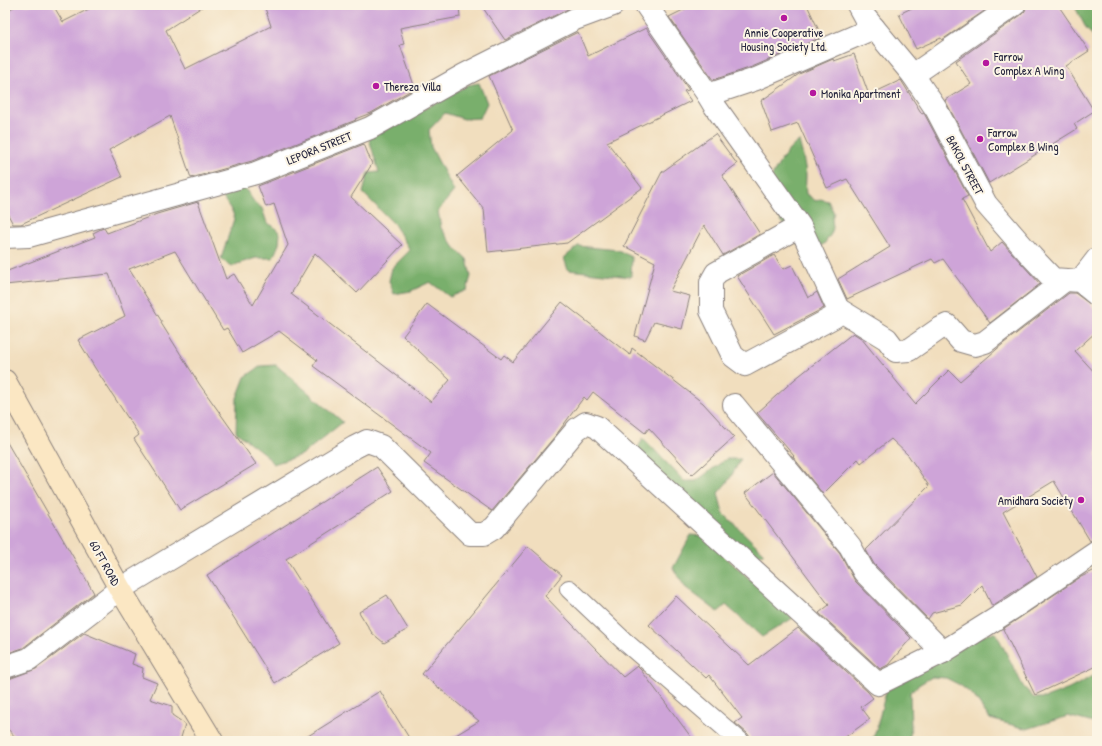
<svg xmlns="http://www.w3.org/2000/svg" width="1102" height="746" font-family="'Patrick Hand',sans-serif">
	<rect width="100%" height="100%" fill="#fcf5e5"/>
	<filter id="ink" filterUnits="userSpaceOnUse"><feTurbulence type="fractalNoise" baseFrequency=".025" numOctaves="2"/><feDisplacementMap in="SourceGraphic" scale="8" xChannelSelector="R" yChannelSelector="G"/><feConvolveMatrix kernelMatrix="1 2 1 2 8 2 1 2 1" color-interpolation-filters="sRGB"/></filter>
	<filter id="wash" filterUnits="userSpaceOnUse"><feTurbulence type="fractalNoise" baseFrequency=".012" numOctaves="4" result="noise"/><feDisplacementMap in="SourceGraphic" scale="16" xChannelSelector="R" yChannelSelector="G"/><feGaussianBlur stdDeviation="0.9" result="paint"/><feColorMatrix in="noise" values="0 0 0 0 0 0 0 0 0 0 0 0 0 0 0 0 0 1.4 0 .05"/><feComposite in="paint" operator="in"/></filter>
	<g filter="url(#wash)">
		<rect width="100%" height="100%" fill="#f1debe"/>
		<g fill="#79af6c" stroke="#4e6854">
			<polygon points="1074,5 1097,5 1097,39 1087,30"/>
			<polygon points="479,83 487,103 480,118 464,119 445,113 429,130 431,147 454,191 438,211 441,228 455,248 467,259 471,276 467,290 450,297 430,282 411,291 394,294 389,281 392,268 410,250 394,224 363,193 368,173 379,172 369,139 468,85"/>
			<path d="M799,141C802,152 805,163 806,175C806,182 805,188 806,194L816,201L820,199L828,201L834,213L832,218L833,228L831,234L824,244L812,250L797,244L793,240L770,202L765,190C774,173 783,152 799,141Z"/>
			<polygon points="244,187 255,203 262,208 267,223 273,226 280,233 279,244 273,258 256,258 237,264 232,267 221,259 224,249 234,219 233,213 224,199 217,193"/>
			<polygon points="578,246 618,250 632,257 631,277 568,270 564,258"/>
			<polygon points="276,365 343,422 303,454 289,459 273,464 266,455 236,432 237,398 245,377 261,366"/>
			<polygon points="643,438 684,481 696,481 726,459 741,459 729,480 718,493 723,513 764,553 752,558 636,452"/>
			<polygon points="691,535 702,536 793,618 762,637 726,605 718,612 685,587 673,568"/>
			<polygon points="988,633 996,633 1023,686 1034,698 1046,698 1069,689 1097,674 1097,724 1068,716 1027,729 990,719 973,695 960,685 946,678 932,677 920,684 910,692 911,729 909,741 872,741 877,727 886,691"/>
		</g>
		<g id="blocks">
			<g fill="#cea4d8">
				<polygon points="17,5 53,5 63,22 97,5 205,5 166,30 185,69 271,26 264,5 459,5 460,17 400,28 404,44 400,45 415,88 371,113 355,119 356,120 252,161 191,178 170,116 109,150 122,177 21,224 13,224 5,209 5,12"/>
				<polygon points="481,5 567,5 568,9 505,40"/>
				<polygon points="693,5 807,5 822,37 752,67 713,80 669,17"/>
				<polygon points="918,5 989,5 990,7 942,40 941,38 916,49 899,14"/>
				<polygon points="1026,5 1058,5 1089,51 1066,66 1094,111 1074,124 1077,129 989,183 945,100 971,84 956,61 1021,15 1025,11"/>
				<polygon points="646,28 689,90 684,91 691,101 607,142 642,188 567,243 488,252 484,209 457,176 513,130 489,76 578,32 588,56"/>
				<polygon points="854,54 869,95 901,80 922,114 924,113 925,115 968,196 962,199 990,252 1002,242 1040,284 990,323 943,259 935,263 932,259 847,299 838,279 890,247 847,179 827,188 798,123 772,132 761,101 799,74 833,59 834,61"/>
				<polygon points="715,134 737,164 722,175 760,234 723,255 704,225 670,291 690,296 682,329 654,322 645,340 635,336 655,262 624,246 662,172"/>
				<polygon points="364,144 372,164 351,197 402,245 357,293 315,253 291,294 431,402 450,380 403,336 427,304 501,359 504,355 513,362 562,302 630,355 632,348 703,403 734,437 692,475 649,428 645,433 593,392 587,400 584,397 556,435 492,511 424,463 431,453 313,366 317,360 279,331 242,353 227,328 223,330 175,251 129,269 162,322 161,323 200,385 256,464 180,510 134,439 139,435 95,368 78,340 125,316 109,274 5,285 5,272 95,237 93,233 101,229 104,228 107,233 157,214 198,202 226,279 234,274 253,305 288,245 274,204 266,207 258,186"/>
				<polygon points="774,255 783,269 792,265 808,298 817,292 824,308 774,334 737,276"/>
				<polygon points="1069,293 1075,293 1091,305 1097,312 1097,331 1075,351 1097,375 1097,539 1090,541 1054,481 1003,512 1037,577 992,606 982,585 962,605 932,613 928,619 874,564 866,550 929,486 908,455 891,439 861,463 858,459 823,494 793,457 794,456 757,413 795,379 853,333 861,338 915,404 949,370 960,381 1004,343"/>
				<polygon points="5,439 94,593 23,648 5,654"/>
				<polygon points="377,467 393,491 286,559 339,643 275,683 207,575"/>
				<polygon points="773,472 840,553 855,581 911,638 888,665 880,669 819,613 829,605 745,493"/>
				<polygon points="528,546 562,575 545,596 623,677 637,666 641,670 694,741 446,741 479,721 422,674"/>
				<polygon points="1097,569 1097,666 1035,695 1003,629 1079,578"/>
				<polygon points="387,595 408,629 384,643 372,633 359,612"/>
				<polygon points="676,596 749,665 798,628 868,692 873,698 861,707 870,719 840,741 750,741 750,737 747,733 735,723 742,718 709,675 706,678 649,625"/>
				<polygon points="84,633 135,654 132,664 143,668 142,677 157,683 150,699 172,706 172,715 185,724 180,741 19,741 5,726 5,679 9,679 36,669"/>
				<polygon points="380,691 411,741 300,741"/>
			</g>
		</g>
	</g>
	<g filter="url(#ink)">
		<use href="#blocks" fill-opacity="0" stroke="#8a807c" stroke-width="1"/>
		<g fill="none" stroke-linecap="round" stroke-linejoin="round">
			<g stroke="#8a807c" stroke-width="20">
				<polyline id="lane" points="569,589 623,640 740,741"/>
			</g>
			<g stroke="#8a807c" stroke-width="24">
				<g id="street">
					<polyline points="646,5 708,95 756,79 874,28"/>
					<polyline points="858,5 864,16 913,75 936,109 986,204 1032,257 1053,279 1080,281 1097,295"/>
					<polyline points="913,75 1014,5"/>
					<polyline points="708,95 714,105 800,226 838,309 834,317 745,365 733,356 711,311 711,282 716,273 800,226"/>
					<polyline points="5,237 29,236 256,173 370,128 464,75 575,19 613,5"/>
					<polyline points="1080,281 1097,259"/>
					<polyline points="838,309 887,339 896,351 909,350 939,329 947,325 961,341 975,345 985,342 1065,280"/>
					<polyline points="734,405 850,546 864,572 943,652 1013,608 1097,551"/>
					<polyline points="5,667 29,659 120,589 355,447 367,441 381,446 470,534 484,534 494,528 577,429 586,423 597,427 878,684 943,652"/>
				</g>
			</g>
			<g stroke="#8a807c" stroke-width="24">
				<polyline id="secondary" points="5,381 120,589 212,741"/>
			</g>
			<use href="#lane" stroke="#fff" stroke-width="18"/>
			<use href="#street" stroke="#fff" stroke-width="22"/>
			<use href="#secondary" stroke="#fbe7c3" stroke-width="22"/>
		</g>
	</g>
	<g fill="#b5179e" stroke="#fcf5e5" stroke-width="1.5">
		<circle cx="784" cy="18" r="4"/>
		<circle cx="986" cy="63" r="4"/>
		<circle cx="376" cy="86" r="4"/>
		<circle cx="813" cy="93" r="4"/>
		<circle cx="980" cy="139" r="4"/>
		<circle cx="1081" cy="500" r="4"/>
	</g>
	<g text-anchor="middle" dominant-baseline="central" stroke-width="4" stroke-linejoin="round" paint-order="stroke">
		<g font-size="12" fill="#22223b" stroke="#fcf5e5" text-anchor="start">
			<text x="784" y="32" text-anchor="middle">Annie Cooperative<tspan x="784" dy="14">Housing Society Ltd.</tspan></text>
			<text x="994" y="56">Farrow<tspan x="994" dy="14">Complex A Wing</tspan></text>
			<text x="384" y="86">Thereza Villa</text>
			<text x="821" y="93">Monika Apartment</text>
			<text x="988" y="132">Farrow<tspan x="988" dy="14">Complex B Wing</tspan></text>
			<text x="1073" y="500" text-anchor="end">Amidhara Society</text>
		</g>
		<g font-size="12" fill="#22223b" stroke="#fcf5e5">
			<text transform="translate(319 148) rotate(-22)">LEPORA STREET</text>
			<text transform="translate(965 165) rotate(62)">BAKOL STREET</text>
			<text transform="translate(105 563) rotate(61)">60 FT ROAD</text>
		</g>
	</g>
	<rect width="1102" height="746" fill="none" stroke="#fcf5e5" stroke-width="20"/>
</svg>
